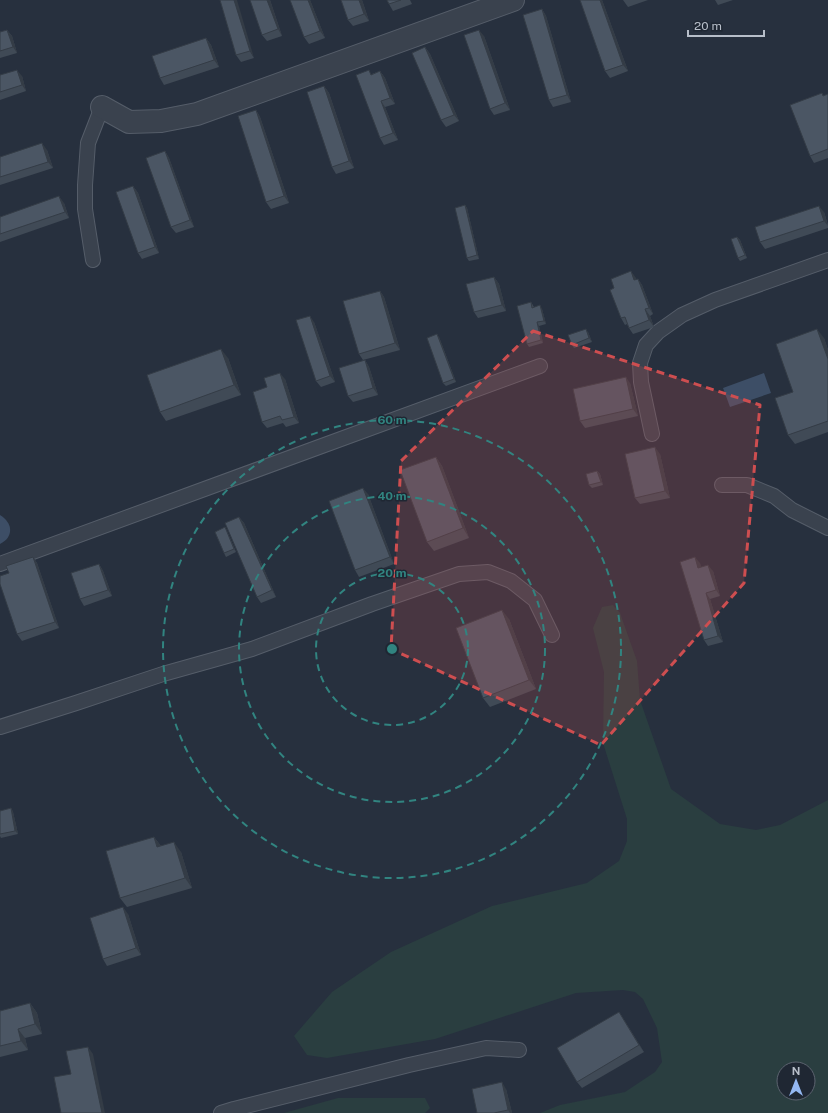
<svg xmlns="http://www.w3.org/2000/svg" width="828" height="1113" font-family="'Public Sans',sans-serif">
	<rect width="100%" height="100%" fill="#27303e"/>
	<g fill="#2a3e40" fill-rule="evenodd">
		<path d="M613,605L620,613L637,661L640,700L671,789L720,824L756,830L780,825L828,800V1113H540L560,1105L625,1092L655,1072L662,1062L657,1028L643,999L635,992L623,990L576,993L435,1039L327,1058L307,1055L294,1036L332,992L391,952L492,906L587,883L619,861L627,841V819L603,743L604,672L593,628L602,607ZM784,1069H808V1093H784Z"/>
		<polygon points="338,1098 425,1098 430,1108 425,1113 284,1113"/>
	</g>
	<g fill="#3d4e66">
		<polygon points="764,373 771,393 730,407 723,388"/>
		<path d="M0,515C13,523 14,537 0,544Z"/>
	</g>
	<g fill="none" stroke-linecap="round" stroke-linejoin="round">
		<g stroke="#555d69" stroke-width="16">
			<g id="service">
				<polyline points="93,260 85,209 85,185 88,143 102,107"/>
				<polyline points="652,434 641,382 640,363 646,345 658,332 682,315 715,300 828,260"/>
				<polyline points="722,485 747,485 774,496 792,510 828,528"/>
				<polyline points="0,564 540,366"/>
				<polyline points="0,727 76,703 163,674 252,649 372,604 459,574 488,572 511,581 535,600 552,635"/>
				<polyline points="221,1113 234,1109 409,1065 486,1048 519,1050"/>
			</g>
		</g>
		<g stroke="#555d69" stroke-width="24">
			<polyline id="minor" points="102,107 129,122 161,121 197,114 513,0"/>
		</g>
		<use href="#service" stroke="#3a424e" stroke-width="14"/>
		<use href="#minor" stroke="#3a424e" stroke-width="22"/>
	</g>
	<g fill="#404a56">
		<polygon points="220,0 254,58 241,62 236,55"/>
		<polygon points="270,0 282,36 267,41 262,35"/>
		<polygon points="310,0 325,38 309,44 304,37"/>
		<polygon points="341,0 362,0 369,21 353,26 348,20"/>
		<polygon points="387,0 410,0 412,4 393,11 389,4"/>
		<polygon points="580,0 602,0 628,71 610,78 605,71"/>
		<polygon points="623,0 648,0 628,7"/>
		<polygon points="715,0 733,0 718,5"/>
		<polygon points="542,9 546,16 571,102 553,107 549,100"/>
		<polygon points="7,30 12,36 17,53 0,58 0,32"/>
		<polygon points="484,36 510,110 494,115 490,109"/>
		<polygon points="206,38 211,45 219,67 164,85 160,78"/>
		<polygon points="425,47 430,54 459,121 446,127 441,120"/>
		<polygon points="380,71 385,78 395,104 385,107 398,140 384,145 380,138 372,74"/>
		<polygon points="0,75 22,76 26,91 0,100"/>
		<polygon points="324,86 329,93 354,168 336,174 332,167"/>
		<polygon points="822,93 824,96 828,94 828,158 814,163 810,156"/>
		<polygon points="256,110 260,117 289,203 271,209 266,202"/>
		<polygon points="47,150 53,168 0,185 0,157"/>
		<polygon points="165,151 169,158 194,227 176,233 171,227"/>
		<polygon points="133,186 138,193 159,253 142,259 138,253"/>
		<polygon points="64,203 69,218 0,242 0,217"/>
		<polygon points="465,205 467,208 479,259 469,261 467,258"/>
		<polygon points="824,212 828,225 828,228 765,249 760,242"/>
		<polygon points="737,237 740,240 747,258 740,261 738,258"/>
		<polygon points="494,277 499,284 506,311 478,318 474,312"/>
		<polygon points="636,278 636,279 638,279 642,285 653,314 650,316 654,327 633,334 629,328 627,324 625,325 621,318 614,288"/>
		<polygon points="380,291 384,297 400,350 363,360 359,354"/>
		<polygon points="531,302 534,307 542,309 546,324 539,326 543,343 529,347 527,344"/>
		<polygon points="314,322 335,382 321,387 316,381"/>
		<polygon points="588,332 592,342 574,348 572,345"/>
		<polygon points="439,337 456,382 446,386 443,383"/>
		<polygon points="824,338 828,350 828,432 795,444 788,435 793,392"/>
		<polygon points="228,358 241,395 166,421 160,412"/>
		<polygon points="365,360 369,367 378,395 353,402 348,396"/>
		<polygon points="285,379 299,423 286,427 283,423 267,428 262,422 267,387"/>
		<polygon points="630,383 638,416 585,428 580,421"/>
		<polygon points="660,454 670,498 640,504 635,498"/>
		<polygon points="436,457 442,466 469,538 434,551 427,542"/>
		<polygon points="597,471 600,474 603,485 592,488 589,485"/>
		<polygon points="368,494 394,564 359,577 355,570"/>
		<polygon points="239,517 244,523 276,597 261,603 257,597"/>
		<polygon points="225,527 227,531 236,552 226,557 224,553"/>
		<polygon points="33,557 37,563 59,628 22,641 17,634 9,573"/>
		<polygon points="700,563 701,567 713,571 720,596 710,599 723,642 708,646 704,640"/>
		<polygon points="99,564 103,571 112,596 84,606 80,599"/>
		<polygon points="509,619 536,689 490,707 483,698"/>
		<polygon points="11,808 13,812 18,834 1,838 0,836 0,811"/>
		<polygon points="154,837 161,846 181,852 192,888 127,907 120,898"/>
		<polygon points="128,914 141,955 107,966 103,959"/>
		<polygon points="30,1003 37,1013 42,1034 25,1038 28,1050 0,1057 0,1011"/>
		<polygon points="619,1012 644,1052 582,1088 577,1082"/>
		<polygon points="506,1089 512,1113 477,1113"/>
	</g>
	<g fill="#343c46">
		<polygon points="234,0 237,0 254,58 250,51"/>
		<polygon points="267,0 270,0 282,36 278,29"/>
		<polygon points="308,0 310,0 325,38 320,31"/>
		<polygon points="359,0 362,0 369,21 364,14"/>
		<polygon points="600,0 602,0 628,71 623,65"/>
		<polygon points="542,9 546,16 571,102 567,95"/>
		<polygon points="7,30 12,36 17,53 13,47"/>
		<polygon points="479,30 484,36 510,110 505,103"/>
		<polygon points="206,38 211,45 219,67 214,60"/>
		<polygon points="425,47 430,54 459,121 454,115"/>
		<polygon points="17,70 22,76 26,91 22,85"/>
		<polygon points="380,71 385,78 395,104 390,98"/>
		<polygon points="324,86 329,93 354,168 349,161"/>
		<polygon points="381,101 385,107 398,140 393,133"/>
		<polygon points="256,110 260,117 289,203 284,196"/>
		<polygon points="42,143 47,150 53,168 48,162"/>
		<polygon points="165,151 169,158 194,227 190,220"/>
		<polygon points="133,186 138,193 159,253 155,247"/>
		<polygon points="59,196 64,203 69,218 65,212"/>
		<polygon points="465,205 467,208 479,259 477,255"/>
		<polygon points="819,206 824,212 828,226 824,221"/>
		<polygon points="737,237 740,240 747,258 745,255"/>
		<polygon points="631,271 636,278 639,286 634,280"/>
		<polygon points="494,277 499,284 506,311 502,305"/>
		<polygon points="638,279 642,285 653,314 649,308"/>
		<polygon points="380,291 384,297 400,350 395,343"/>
		<polygon points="540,305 542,309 546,324 544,321"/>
		<polygon points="645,309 650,316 654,327 649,320"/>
		<polygon points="310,316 314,322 335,382 330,376"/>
		<polygon points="537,322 539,326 543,343 541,340"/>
		<polygon points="586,329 588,332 592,342 589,338"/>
		<polygon points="817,329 824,338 828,350 828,359"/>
		<polygon points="437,334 439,337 456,382 454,379"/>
		<polygon points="221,349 228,358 241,395 234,385"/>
		<polygon points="365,360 369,367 378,395 373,388"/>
		<polygon points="280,373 285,379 299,423 294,417"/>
		<polygon points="626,377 630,383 638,416 633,409"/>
		<polygon points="655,447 660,454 670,498 665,491"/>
		<polygon points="436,457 442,466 469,538 463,528"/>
		<polygon points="597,471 600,474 603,485 601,482"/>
		<polygon points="363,488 368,494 394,564 390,557"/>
		<polygon points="239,517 244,523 276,597 272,590"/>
		<polygon points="225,527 227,531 236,552 234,549"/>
		<polygon points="33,557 37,563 59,628 55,622"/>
		<polygon points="695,557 700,563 703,574 698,568"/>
		<polygon points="99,564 103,571 112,596 108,590"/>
		<polygon points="708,565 713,571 720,596 716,590"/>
		<polygon points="706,593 710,599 723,642 718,636"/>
		<polygon points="502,610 509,619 536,689 529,680"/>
		<polygon points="11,808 13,812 18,834 15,831"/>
		<polygon points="154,837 161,846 157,847"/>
		<polygon points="174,842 181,852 192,888 185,878"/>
		<polygon points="123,907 128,914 141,955 136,948"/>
		<polygon points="30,1003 37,1013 42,1034 35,1024"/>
		<polygon points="619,1012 623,1018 644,1052 639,1045"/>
		<polygon points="18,1029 25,1038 28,1050 21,1041"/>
		<polygon points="88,1047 93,1054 105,1113 102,1113"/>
		<polygon points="502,1082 506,1089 512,1113 510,1113 508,1110"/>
	</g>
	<g fill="#4b5664" stroke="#343c46">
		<polygon points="220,0 234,0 250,51 236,55"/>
		<polygon points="250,0 267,0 278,29 262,35"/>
		<polygon points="290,0 308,0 320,31 304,37"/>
		<polygon points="341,0 359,0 364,14 348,20"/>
		<polygon points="387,0 401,0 389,4"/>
		<polygon points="580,0 600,0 623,65 605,71"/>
		<polygon points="542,9 567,95 549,100 523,15"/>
		<polygon points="7,30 13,47 0,51 0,32"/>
		<polygon points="479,30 505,103 490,109 464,35"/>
		<polygon points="206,38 214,60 160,78 152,56"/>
		<polygon points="425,47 454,115 441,120 412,53"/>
		<polygon points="17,70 22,85 0,92 0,75"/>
		<polygon points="369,70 371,75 380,71 390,98 381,101 393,133 380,138 356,75"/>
		<polygon points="324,86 349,161 332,167 307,92"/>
		<polygon points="822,93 823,96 828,94 828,149 810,156 790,105"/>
		<polygon points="256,110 284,196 266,202 238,116"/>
		<polygon points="42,143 48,162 0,177 0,157"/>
		<polygon points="165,151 190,220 171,227 146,158"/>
		<polygon points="133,186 155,247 138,253 116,192"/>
		<polygon points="59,196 65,212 0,234 0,217"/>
		<polygon points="465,205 477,255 467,258 455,208"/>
		<polygon points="819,206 824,221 760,242 755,227"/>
		<polygon points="737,237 745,255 738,258 731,239"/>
		<polygon points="631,271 634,280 638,279 649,308 645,309 649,320 629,328 625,317 621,318 610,290 614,288 611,279"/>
		<polygon points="494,277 502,305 474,312 466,284"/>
		<polygon points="380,291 395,343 359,354 343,301"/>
		<polygon points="531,302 532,308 540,305 544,321 537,322 541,340 527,344 517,306"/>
		<polygon points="310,316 330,376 316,381 296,320"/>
		<polygon points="586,329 589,338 572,345 568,335"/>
		<polygon points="817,329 828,359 828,421 788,435 775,398 793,392 776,344"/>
		<polygon points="437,334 454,379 443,383 427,338"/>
		<polygon points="221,349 234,385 160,412 147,375"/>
		<polygon points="365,360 373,388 348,396 339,368"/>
		<polygon points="280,373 294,417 282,420 280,416 262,422 253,392 267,387 264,378"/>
		<polygon points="626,377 633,409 580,421 573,389"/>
		<polygon points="655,447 665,491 635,498 625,454"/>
		<polygon points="436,457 463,528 427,542 400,470"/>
		<polygon points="597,471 601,482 589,485 586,474"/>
		<polygon points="363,488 390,557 355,570 329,501"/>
		<polygon points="239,517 272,590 257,597 225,523"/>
		<polygon points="225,527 234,549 224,553 215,532"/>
		<polygon points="33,557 55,622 17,634 0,584 0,576 9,573 6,566"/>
		<polygon points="695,557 698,568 708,565 716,590 706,593 718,636 704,640 680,562"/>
		<polygon points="99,564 108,590 80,599 71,573"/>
		<polygon points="502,610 529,680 483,698 456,628"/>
		<polygon points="11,808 15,831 0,834 0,811"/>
		<polygon points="154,837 157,847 174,842 185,878 120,898 106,851"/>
		<polygon points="123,907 136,948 103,959 90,918"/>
		<polygon points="30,1003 35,1024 18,1029 21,1041 0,1046 0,1011"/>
		<polygon points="619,1012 639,1045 577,1082 557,1048"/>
		<polygon points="88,1047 102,1113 61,1113 54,1077 71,1074 66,1051"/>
		<polygon points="502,1082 508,1110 494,1113 477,1113 472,1089"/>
	</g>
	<path fill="#ce4e50" fill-opacity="0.2" stroke="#ce4e50" stroke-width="3" stroke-dasharray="8 5" stroke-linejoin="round" d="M533,331L760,405L744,583L601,745L391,649L401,461Z"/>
	<g fill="none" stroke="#318480" stroke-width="2" stroke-dasharray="7 5">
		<circle cx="392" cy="649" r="76"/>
		<circle cx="392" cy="649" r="153"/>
		<circle cx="392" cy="649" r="229"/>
	</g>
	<circle cx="392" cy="649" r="6" fill="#318480" stroke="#1f2733" stroke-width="2"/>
	<g font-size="12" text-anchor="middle" font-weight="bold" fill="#318480" stroke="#1f2733" stroke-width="3" stroke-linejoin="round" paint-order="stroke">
		<text x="392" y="424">60 m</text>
		<text x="392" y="500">40 m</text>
		<text x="392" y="577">20 m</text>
	</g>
	<g transform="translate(796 1081)"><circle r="19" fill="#1f2733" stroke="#5c636f"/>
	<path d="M0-3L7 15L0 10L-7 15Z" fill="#93b7f2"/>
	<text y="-6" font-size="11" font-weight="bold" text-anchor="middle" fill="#b7bec9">N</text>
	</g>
	<path d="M688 30v6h76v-6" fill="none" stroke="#b7bec9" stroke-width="2"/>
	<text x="694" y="30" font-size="12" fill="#b7bec9" stroke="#1f2733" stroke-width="3" paint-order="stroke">20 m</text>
</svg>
